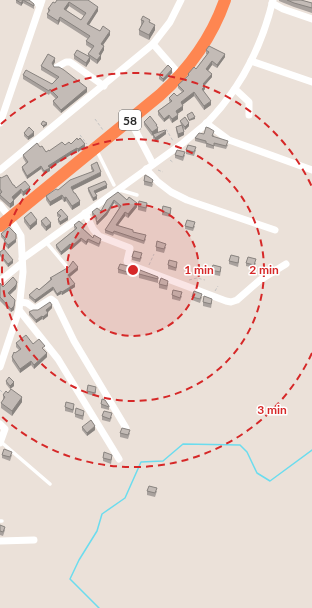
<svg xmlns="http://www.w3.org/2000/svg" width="312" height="608" font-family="Lato,sans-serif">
	<rect width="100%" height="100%" fill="#ebe1d9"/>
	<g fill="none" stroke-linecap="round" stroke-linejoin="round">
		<polyline stroke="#6bdcee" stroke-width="1.5" points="99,608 70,579 79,560 97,531 102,514 125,498 141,462 163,461 183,444 240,445 247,452 257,473 270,481 312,450"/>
		<g stroke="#c3c3c3" stroke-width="1" stroke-dasharray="3 2" stroke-linecap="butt">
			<polyline points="95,119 103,130"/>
			<polyline points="166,129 173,141"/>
			<polyline points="80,135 87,144"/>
			<polyline points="170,160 174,163"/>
			<polyline points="158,170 163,172"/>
			<polyline points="149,265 154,254"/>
			<polyline points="189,280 197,278 205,280"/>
			<polyline points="215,291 218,286"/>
			<polyline points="0,390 4,394"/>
		</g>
		<g stroke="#fff" stroke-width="3.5">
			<polyline points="97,151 114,185"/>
			<polyline points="120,190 137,195"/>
			<polyline points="46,242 67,267"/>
			<polyline points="0,441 50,484"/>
			<polyline points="0,521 2,521"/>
		</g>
		<g stroke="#fff" stroke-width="7">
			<polyline points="32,0 40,5"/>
			<polyline points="272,3 283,9 312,19"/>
			<polyline points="153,44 180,75"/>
			<polyline points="251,61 312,82"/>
			<polyline points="57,67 66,62 70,62 104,86"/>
			<polyline points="235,89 249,102 249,115"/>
			<polyline points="130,120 153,164"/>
			<polyline points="0,123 42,0"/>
			<polyline points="206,123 229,140 312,170"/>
			<polyline points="146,169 158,182 171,192 187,200 275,230"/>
			<polyline points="0,170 153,44 170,22 181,0"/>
			<polyline points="0,205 10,218 21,236 23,272 19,310 0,367"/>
			<polyline points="85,213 93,229 99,236 130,248 127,261 128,264 226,301 231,302 237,300 260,280 286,264"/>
			<path d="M22,259L183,143C191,136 199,130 207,123C240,89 262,46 273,0"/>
			<polyline points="0,281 22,263"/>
			<polyline points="20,302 27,303 35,309 51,299 55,302 74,341 126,428"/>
			<polyline points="19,310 58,359 119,459"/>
			<polyline points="0,424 5,429 0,443"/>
			<polyline points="0,541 34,540"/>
		</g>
		<path stroke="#fe8651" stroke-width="12" d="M0,226L160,95C189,69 212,37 225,0"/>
	</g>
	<g fill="#a8a19d" fill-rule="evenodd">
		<polygon points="16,0 29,0 34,4 34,9 23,3 21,6 16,3"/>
		<path d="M88,0L98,11L89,25L100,31L110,35L103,45L104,50L101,55V59L97,64L90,59V61L86,67L74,59V55L88,56V54L92,49L86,45V41L88,39L60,21L58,25L47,18V14L48,13V9L55,3ZM69,6L84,16L81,20L66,10Z"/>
		<polygon points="279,0 301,0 312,3 312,13 294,7 279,1"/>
		<polygon points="141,20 150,22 155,30 149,40 139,35 139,30 141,25"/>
		<polygon points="206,50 225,57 217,68 212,65 208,71 212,77 205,85 205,89 203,91 211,105 204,110 194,96 182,105 183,110 177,114 178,119 172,123 169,118 164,122 158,115 158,111 170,102 169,101 169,98 177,96 182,92 178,88 178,85 188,76 188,74 196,69 207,54 206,54"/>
		<polygon points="55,62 53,65 54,67 87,92 61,113 53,105 53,101 56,99 50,93 49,95 23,79 23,75 52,84 56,79 41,70 41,66"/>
		<polygon points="172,73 163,82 159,79 159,75"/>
		<polygon points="180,121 189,126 185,130 183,128 184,135 178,138 176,130 176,127 181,125"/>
		<polygon points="144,122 157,127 158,132 156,133 166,134 155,142 153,138 153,135 152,136 144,125"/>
		<polygon points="24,133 34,136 28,140 24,136"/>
		<polygon points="204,134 214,135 213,137 228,145 226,149 214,146 214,149 206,147 206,144 195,141 195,138"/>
		<polygon points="71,144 85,147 78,152 77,151 70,155 50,168 50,171 44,174 41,169 27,179 22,170 22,167 26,163 23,158 23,155 40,147 46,152"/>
		<polygon points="186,150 196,150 194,156 186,154"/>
		<polygon points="175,155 185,155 183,161 175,158"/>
		<polygon points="91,165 101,176 72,190 80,205 72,210 66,201 64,202 62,199 50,206 46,200 46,196 58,190 93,172 91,169"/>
		<polygon points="145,175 153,184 152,187 144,185 144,181"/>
		<polygon points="0,177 1,178 16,188 30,191 23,196 21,193 14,200 14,205 10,208 0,199"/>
		<polygon points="88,188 107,188 96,193 97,199 93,201 88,191"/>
		<polygon points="118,192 127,200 137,207 128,218 125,216 118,225 133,232 146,239 144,244 114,234 113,236 105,233 105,230 119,208 114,203 107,215 97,225 96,224 96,220 92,215 92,212 101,211"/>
		<polygon points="138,206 147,206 146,212 138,210"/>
		<polygon points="162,211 171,212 170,217 162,215"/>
		<polygon points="57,213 68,220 60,225 58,222 58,219 59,218 57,216"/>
		<polygon points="24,218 37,224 30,230 24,222"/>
		<polygon points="41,221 51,227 46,231 41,225"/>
		<polygon points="74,225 85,230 93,238 101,242 99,247 88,242 86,245 81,241 72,249 70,248 61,255 56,248 56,245 75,229 74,228"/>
		<polygon points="185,226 195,226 193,231 185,229"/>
		<polygon points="1,234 16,242 8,249 4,244 4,240 1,237"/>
		<polygon points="156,247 166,247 164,253 156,251"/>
		<polygon points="0,252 13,263 8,267 0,256"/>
		<polygon points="132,257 142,257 140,262 132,260"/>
		<polygon points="229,261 239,261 238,267 229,264"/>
		<polygon points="246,263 256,263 254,268 246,266"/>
		<polygon points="168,265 177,266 176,271 168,269"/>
		<polygon points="118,269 128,270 127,275 118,273"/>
		<polygon points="78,270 70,277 75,287 62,295 61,294 57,296 53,290 35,303 29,298 29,295 39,290 50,280 50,278"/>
		<polygon points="211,270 221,270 220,276 211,274"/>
		<polygon points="139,274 158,277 158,283 139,278"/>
		<polygon points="0,283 3,287 17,285 16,289 10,295 15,303 14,310 11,312 0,301"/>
		<polygon points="159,284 168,285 167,290 159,288"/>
		<polygon points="172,295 182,296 180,301 172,299"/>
		<polygon points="192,297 202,297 200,303 192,300"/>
		<polygon points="203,302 212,302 211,308 203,306"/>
		<polygon points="52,308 48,312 48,316 43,320 42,319 36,323 29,315 29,312 38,310"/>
		<polygon points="16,343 33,344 45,350 47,357 34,369 31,365 20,373 12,361 12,357 19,350 16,347"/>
		<polygon points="6,381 14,386 10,389 6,384"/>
		<polygon points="87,391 96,391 95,396 87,394"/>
		<polygon points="3,395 22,402 12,416 1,408 1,403 3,400"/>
		<polygon points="101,404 109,407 109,410 101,408"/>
		<polygon points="65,407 74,408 73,413 65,411"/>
		<polygon points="75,414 84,414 83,420 75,417"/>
		<polygon points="102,416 112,417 110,422 102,420"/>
		<polygon points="82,427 95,430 87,436 82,430"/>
		<polygon points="120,433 130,433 128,439 120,437"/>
		<polygon points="2,455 12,455 10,461 2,458"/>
		<polygon points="103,458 112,458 111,464 103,461"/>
		<polygon points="147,491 157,491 155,497 147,495"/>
		<polygon points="0,525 5,530 3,536 0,535"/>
	</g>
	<g fill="#88837f">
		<polygon points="23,0 23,3 21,6 21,3"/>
		<polygon points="69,2 69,6 64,13 64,9"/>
		<polygon points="98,7 98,11 87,28 87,24"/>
		<polygon points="60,17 60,21 58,25 58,21"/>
		<polygon points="155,25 155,30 149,40 149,35"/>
		<polygon points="110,31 110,35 101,48 101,44"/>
		<polygon points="104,46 104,50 101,55 101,59 97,64 97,60 99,54"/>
		<polygon points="225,54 225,57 217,68 217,65"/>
		<polygon points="90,57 90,61 86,67 86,63"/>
		<polygon points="55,58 55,62 52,67 52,63"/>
		<polygon points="212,61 212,65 206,73 206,69"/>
		<polygon points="172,69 172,73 163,82 163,79"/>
		<polygon points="212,74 212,77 203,87 203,84"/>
		<polygon points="205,86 205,89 202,93 202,89"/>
		<polygon points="87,88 87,92 61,113 61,110"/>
		<polygon points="194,92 194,96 181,106 181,102"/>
		<polygon points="211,101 211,105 204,110 204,106"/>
		<polygon points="183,106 183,110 176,115 176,111"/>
		<polygon points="169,115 169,118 164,122 164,119"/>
		<polygon points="178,115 178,119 172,123 172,119"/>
		<polygon points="195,117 195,119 189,121 189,120"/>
		<polygon points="47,123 47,125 43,128 43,126"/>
		<polygon points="189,123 189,126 185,130 185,127"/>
		<polygon points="158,128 158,132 153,135 153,134 152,136 152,132"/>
		<polygon points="166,131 166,134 155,142 155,138"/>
		<polygon points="34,132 34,136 28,140 28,137"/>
		<polygon points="184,132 184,135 178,138 178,134"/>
		<polygon points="85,144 85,147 78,152 78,149"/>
		<polygon points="77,148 77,151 50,168 50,171 44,174 44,171 48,166 70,152"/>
		<polygon points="41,166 41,169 27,179 27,176"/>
		<polygon points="101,172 101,176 71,191 71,187"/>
		<polygon points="107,185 107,188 94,194 94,191"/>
		<polygon points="30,187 30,191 23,196 23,192"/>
		<polygon points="21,189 21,193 12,202 12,197"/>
		<polygon points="62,195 62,199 50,206 50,202"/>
		<polygon points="97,196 97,199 93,201 93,198"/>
		<polygon points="66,197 66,201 64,202 64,198"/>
		<polygon points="14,200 14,205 10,208 10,204"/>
		<polygon points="114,200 114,203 107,215 97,225 97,222"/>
		<polygon points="80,201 80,205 72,210 72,206"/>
		<polygon points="137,203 137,207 128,218 128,214"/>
		<polygon points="125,212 125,216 116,228 116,225"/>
		<polygon points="68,217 68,220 60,225 60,222"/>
		<polygon points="37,220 37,224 30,230 30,226"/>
		<polygon points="51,223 51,227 46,231 46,227"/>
		<polygon points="81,238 81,241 72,249 72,246"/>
		<polygon points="16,239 16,242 8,249 8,245"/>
		<polygon points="88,239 88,242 86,245 86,242"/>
		<polygon points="70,244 70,248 61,255 61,252"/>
		<polygon points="13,260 13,263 8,267 8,264"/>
		<polygon points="78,267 78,270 68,278 68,275"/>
		<polygon points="17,282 16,289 8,296 8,293"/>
		<polygon points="75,284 75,287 62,295 62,292"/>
		<polygon points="53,287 53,290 35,303 35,300"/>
		<polygon points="61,291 61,294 57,296 57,294"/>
		<polygon points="15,300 14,310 11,312 11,309"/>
		<polygon points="52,305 52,308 46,314 46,310"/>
		<polygon points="48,313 48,316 43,320 43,317"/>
		<polygon points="42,316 42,319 36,323 36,320"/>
		<polygon points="47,353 47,357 34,369 34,365"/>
		<polygon points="31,361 31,365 20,373 20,369"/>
		<polygon points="14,382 14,386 10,389 10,386"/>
		<polygon points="22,397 22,402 12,416 12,411"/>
		<polygon points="95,426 95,430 87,436 87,433"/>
	</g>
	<g fill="#c3bbb6" stroke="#88837f" fill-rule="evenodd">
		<polygon points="16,0 23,0 21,3"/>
		<polygon points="23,0 29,0 34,4 34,6"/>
		<path d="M57,0H88L98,7L87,24L100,31L103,26L110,31L101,44L104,46L99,54L101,55L97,60L88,54L94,46L86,41L90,36L60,17L58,21L47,14L50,10L48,9L53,2L55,3ZM69,2L86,13L81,20L64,9Z"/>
		<polygon points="287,0 301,0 312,3 312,8 294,3"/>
		<polygon points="143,16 150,20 149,22 155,25 149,35 139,30 144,21 141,20"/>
		<polygon points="209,46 225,54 217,65 212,61 206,69 212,74 203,84 205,86 202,89 211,101 204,106 194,92 181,102 183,106 176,111 178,115 172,119 169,115 164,119 158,111 172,101 169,98 174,93 177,96 184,91 178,85 189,75 188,74 194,67 196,69 209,52 206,50"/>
		<polygon points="77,50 90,57 86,63 74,55"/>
		<polygon points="48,54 55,58 52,63 54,67 59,67 64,70 87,88 61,110 53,101 58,97 50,89 49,91 23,75 26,70 52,84 59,77 41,66"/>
		<polygon points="168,65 172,69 163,79 159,75"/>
		<polygon points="192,112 195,117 189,120 187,115"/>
		<polygon points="150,116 157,125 156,125 158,128 152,132 144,122"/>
		<polygon points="185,117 189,123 185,127 180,121"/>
		<polygon points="43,121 47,123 43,126 41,124"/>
		<polygon points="182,125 184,132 178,134 176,127"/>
		<polygon points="29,127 34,132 28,137 24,133"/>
		<polygon points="206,127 209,128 214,131 212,136 228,141 226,146 214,143 214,146 206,143 206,141 195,138 199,133 204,134"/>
		<polygon points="165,130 166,131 155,138 153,134"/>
		<polygon points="77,138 78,140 80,138 85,144 78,149 77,148 70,152 48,166 50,168 44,171 41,166 27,176 22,167 28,162 23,155 37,143 40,147 42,146 46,152 49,150 49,151 62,142 65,145 69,142 71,144"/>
		<polygon points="188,145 196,147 194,152 186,150"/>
		<polygon points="177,150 185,152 183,157 175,155"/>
		<polygon points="97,162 101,172 71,187 74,193 75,193 80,201 72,206 66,197 64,198 62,195 50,202 46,196 56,189 58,190 70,180 94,171 91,165"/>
		<polygon points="7,175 13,185 14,185 16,188 25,181 30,187 23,192 21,189 12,197 14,200 10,204 0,195 0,194 2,192 0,189 0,177 1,178"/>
		<polygon points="145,175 149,177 153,180 152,183 144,181"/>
		<polygon points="105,181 107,185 94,191 97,196 93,198 88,188"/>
		<polygon points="118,192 127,200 129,197 137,203 128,214 125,212 116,225 133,230 133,232 146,235 144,241 114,231 113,233 105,230 121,206 114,200 107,212 97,222 96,220 97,218 92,212 97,208 101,211 107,200"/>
		<polygon points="139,201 147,203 146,208 138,206"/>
		<polygon points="163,206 171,208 170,214 162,211"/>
		<polygon points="61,209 68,217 60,222 58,219 61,216 57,213"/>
		<polygon points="31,212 37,220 30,226 24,218"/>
		<polygon points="46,217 51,223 46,227 41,221"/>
		<polygon points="187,220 195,222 193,228 185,226"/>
		<polygon points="79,221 85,226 83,229 93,238 94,235 101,239 99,244 88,239 86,242 81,238 72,246 70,244 61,252 56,245 77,228 74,225"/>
		<polygon points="9,227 16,234 16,239 8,245 4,240 6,239 1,234"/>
		<polygon points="157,241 166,244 164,249 156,247"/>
		<polygon points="4,249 13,260 8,264 0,254 0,252"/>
		<polygon points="134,251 142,253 140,259 132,257"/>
		<polygon points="231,255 239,257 238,263 229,261"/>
		<polygon points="248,257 256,259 254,265 246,263"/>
		<polygon points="169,260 177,262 176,268 168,265"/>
		<polygon points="73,261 78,267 68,275 75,284 62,292 61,291 57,294 53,287 35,300 29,295 37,288 39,290 52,279 50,278 69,267"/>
		<polygon points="120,264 128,266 127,272 118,269"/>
		<polygon points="213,265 221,267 220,272 211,270"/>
		<polygon points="140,270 158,277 158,279 139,274"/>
		<polygon points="13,277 17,282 16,285 8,293 15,300 14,306 11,309 0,297 0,283 3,287"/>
		<polygon points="161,278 168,281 167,286 159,284"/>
		<polygon points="173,290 182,292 180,298 172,295"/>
		<polygon points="194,291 202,294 200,299 192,297"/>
		<polygon points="204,296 212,299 211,304 203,302"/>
		<polygon points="50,302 52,305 46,310 48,313 43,317 42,316 36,320 29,312 33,310 38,310"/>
		<polygon points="26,335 33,344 39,339 45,346 42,348 47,353 34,365 31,361 20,369 12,357 14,352 15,353 21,349 16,343"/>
		<polygon points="9,377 14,382 10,386 6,381"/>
		<polygon points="88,385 96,387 95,393 87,391"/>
		<polygon points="11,389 22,397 12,411 1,403 5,397 3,395 6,391 8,393"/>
		<polygon points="102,399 105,400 109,406 109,407 101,404"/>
		<polygon points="66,402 74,404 73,410 65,407"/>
		<polygon points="76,408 84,411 83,416 75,414"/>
		<polygon points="104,411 112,413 110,419 102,416"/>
		<polygon points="91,420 95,426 87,433 82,427"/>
		<polygon points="122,428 130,430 128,435 120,433"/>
		<polygon points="4,449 12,452 10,457 2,455"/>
		<polygon points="104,452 112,455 111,460 103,458"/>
		<polygon points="149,486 157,488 155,493 147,491"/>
		<polygon points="0,525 5,527 3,532 0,531"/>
	</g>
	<circle cx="133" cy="270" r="66" fill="#d62828" fill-opacity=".12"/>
	<g fill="none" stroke="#d62828" stroke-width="2" stroke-dasharray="7 5">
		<circle cx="133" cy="270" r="66"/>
		<circle cx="133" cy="270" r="131"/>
		<path d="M312 353A197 197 0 0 1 1 416M1 124A197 197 0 0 1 312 187"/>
	</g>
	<g text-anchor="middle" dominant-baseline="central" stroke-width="3" stroke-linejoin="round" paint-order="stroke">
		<rect fill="#fff" stroke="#686868" stroke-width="1" x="119" y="110" width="22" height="20" rx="3"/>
		<g font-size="12" font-weight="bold" fill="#282828">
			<text x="130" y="120">58</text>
		</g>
	</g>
	<circle cx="133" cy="270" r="6" fill="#d62828" stroke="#fff" stroke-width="2"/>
	<g font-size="12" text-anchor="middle" font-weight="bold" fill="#d62828" stroke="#fff" stroke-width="3" stroke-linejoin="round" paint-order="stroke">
		<text x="199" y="274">1 min</text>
		<text x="264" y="274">2 min</text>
		<text x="272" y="414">3 min</text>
	</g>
</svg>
